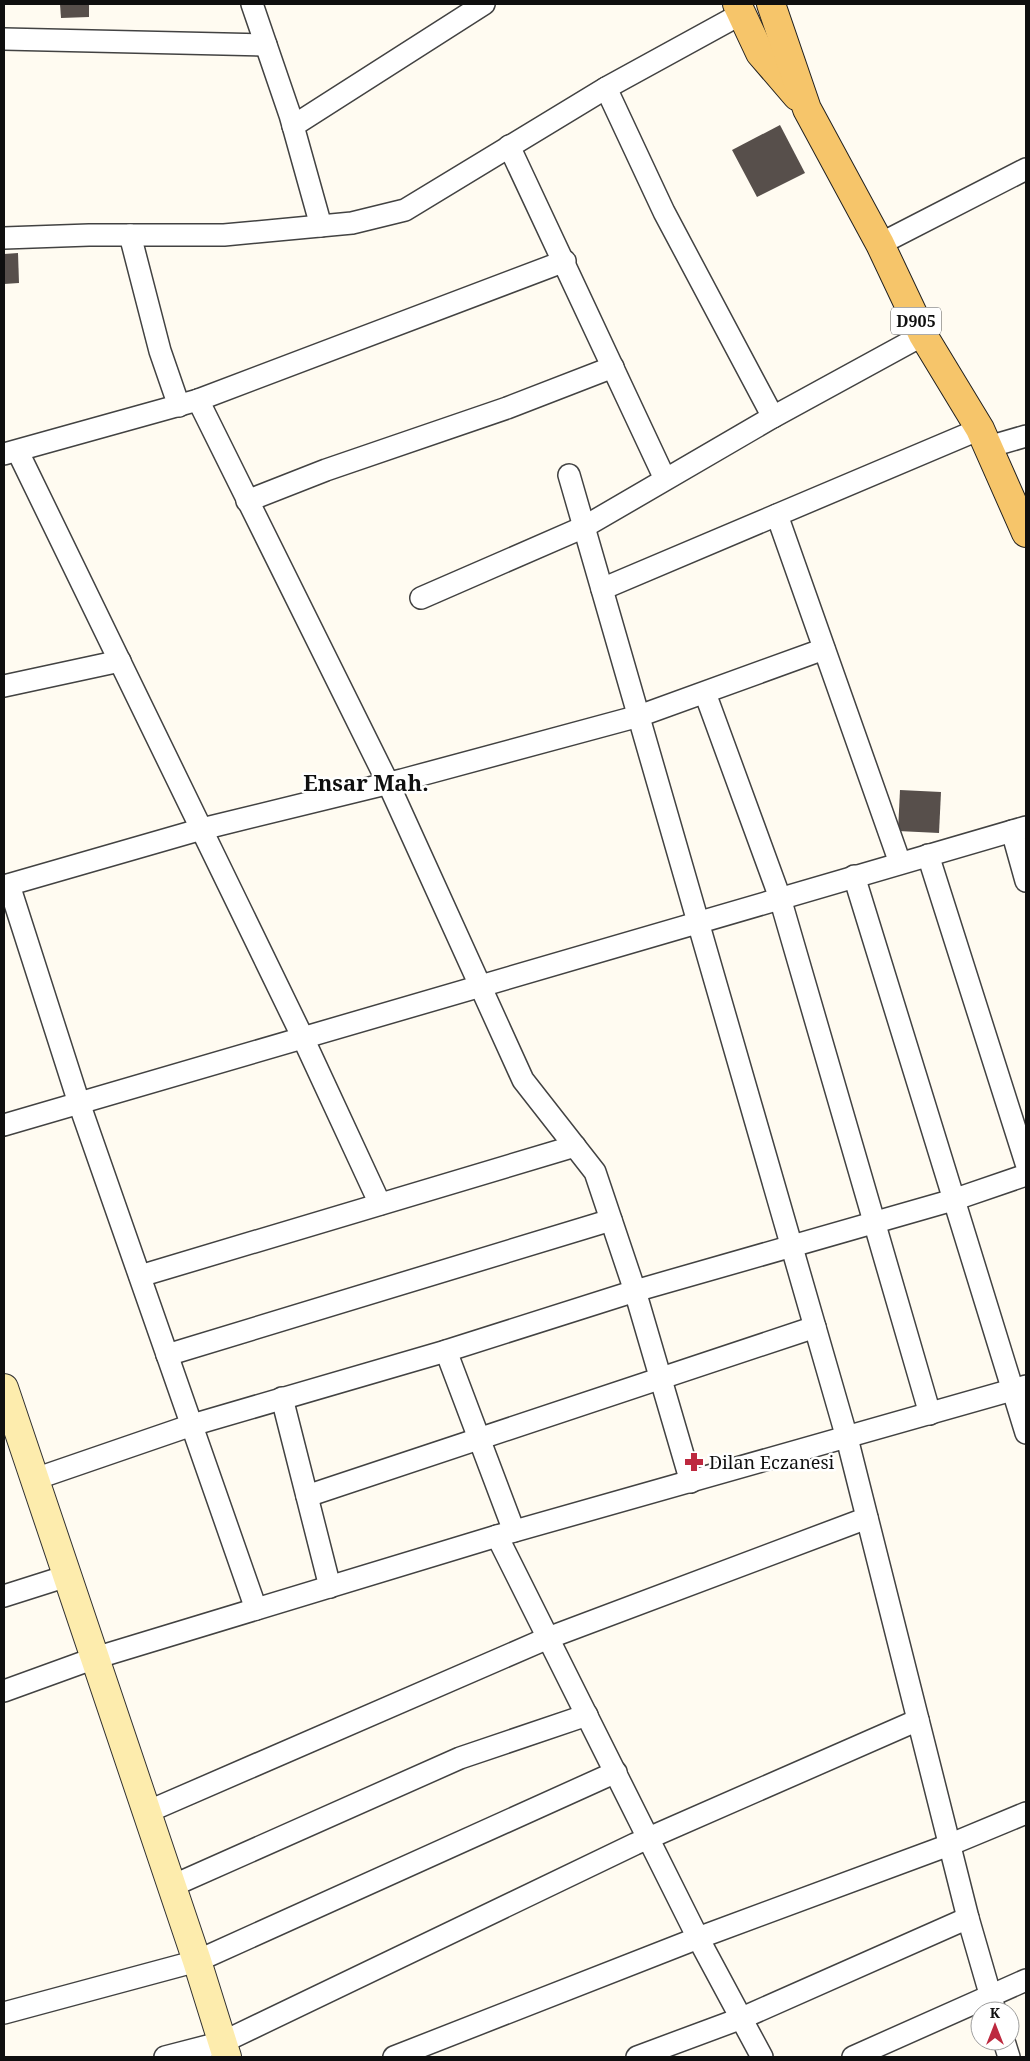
<svg xmlns="http://www.w3.org/2000/svg" width="1030" height="2061" font-family="'Noto Serif',serif">
	<rect width="100%" height="100%" fill="#fffbf1"/>
	<g fill="#574f4b">
		<polygon points="60,4 89,4 89,17 61,18"/>
		<polygon points="780,125 805,173 757,197 732,150"/>
		<polygon points="18,253 19,283 4,284 4,254"/>
		<polygon points="900,790 941,792 939,833 898,831"/>
	</g>
	<g fill="none" stroke-linecap="round" stroke-linejoin="round">
		<g stroke="#424242" stroke-width="24">
			<g id="street">
				<polyline points="252,4 290,115 321,226"/>
				<polyline points="4,39 266,45"/>
				<polyline points="606,88 664,212 773,417"/>
				<polyline points="293,126 484,4"/>
				<polyline points="509,146 665,479"/>
				<polyline points="130,235 160,351 179,406"/>
				<polyline points="4,238 89,235 224,235 352,223 405,210 606,88 741,14"/>
				<polyline points="880,244 1026,169"/>
				<polyline points="198,400 388,783 523,1080 595,1172 635,1291 691,1482"/>
				<polyline points="988,447 1026,436"/>
				<polyline points="18,452 303,1038 380,1204"/>
				<polyline points="4,454 198,400 565,261"/>
				<polyline points="569,475 847,1438 968,1918 995,2011"/>
				<polyline points="247,501 326,470 507,408 613,367"/>
				<polyline points="777,515 900,863"/>
				<polyline points="602,589 980,429"/>
				<polyline points="421,598 584,527 773,417 923,335"/>
				<polyline points="4,686 120,661"/>
				<polyline points="705,693 780,898 930,1414"/>
				<polyline points="1012,831 1026,881"/>
				<polyline points="928,855 1026,1163"/>
				<polyline points="854,876 1026,1433"/>
				<polyline points="9,885 79,1103 256,1609"/>
				<polyline points="4,886 202,829 402,780 639,716 824,649"/>
				<polyline points="4,1125 1026,827"/>
				<polyline points="140,1276 575,1146"/>
				<polyline points="446,1351 514,1531"/>
				<polyline points="167,1355 611,1220"/>
				<polyline points="282,1398 330,1587"/>
				<polyline points="35,1479 192,1425 446,1351 635,1291 953,1200 1026,1175"/>
				<polyline points="307,1496 815,1327"/>
				<polyline points="497,1536 698,1938 762,2057"/>
				<polyline points="4,1596 67,1576"/>
				<polyline points="4,1691 95,1658 497,1536 1026,1386"/>
				<polyline points="147,1812 548,1638 867,1518"/>
				<polyline points="172,1886 460,1758 587,1715"/>
				<polyline points="4,2013 197,1961 616,1772"/>
				<polyline points="1004,2041 1009,2057"/>
				<polyline points="165,2057 223,2042 635,1844 918,1720"/>
				<polyline points="394,2057 698,1938 949,1845 1026,1813"/>
				<polyline points="637,2057 742,2018 968,1918"/>
				<polyline points="853,2057 1026,1980"/>
			</g>
		</g>
		<g stroke="#313131" stroke-width="30">
			<polyline id="secondary" points="4,1388 197,1961 227,2057"/>
		</g>
		<g stroke="#202020" stroke-width="30">
			<g id="primary">
				<polyline points="737,4 760,53 797,96"/>
				<polyline points="771,4 807,109 880,244 923,335 980,429 1026,533"/>
			</g>
		</g>
		<use href="#street" stroke="#fff" stroke-width="21"/>
		<use href="#secondary" stroke="#fdecad" stroke-width="28"/>
		<use href="#primary" stroke="#f6c56a" stroke-width="28"/>
	</g>
	<defs>
		<g id="pharmacy-bare" transform="scale(1.5)"><path d="M-2-6h4v4h4v4h-4v4h-4v-4h-4v-4h4Z" fill="#bd293f" stroke="#fff" stroke-width="2.5" paint-order="stroke"/></g>
	</defs>
	<g fill-rule="evenodd">
		<use href="#pharmacy-bare" x="694" y="1462"/>
	</g>
	<g text-anchor="middle" dominant-baseline="central" stroke-width="5" stroke-linejoin="round" paint-order="stroke">
		<rect fill="#fff" stroke="#575757" stroke-width="1" x="891" y="307.5" width="50" height="27" rx="4"/>
		<g font-size="16" font-weight="bold" fill="#0f0f0f">
			<text x="916" y="321">D905</text>
		</g>
		<g font-size="18" fill="#0f0f0f" stroke="#fff" text-anchor="start">
			<text x="709" y="1462">Dilan Eczanesi</text>
		</g>
		<g font-size="22" font-weight="bold" fill="#0f0f0f" stroke="#fff">
			<text x="366" y="782">Ensar Mah.</text>
		</g>
	</g>
	<rect width="1030" height="2061" fill="none" stroke="#0f0f0f" stroke-width="10"/>
	<g transform="translate(995 2026)"><circle r="24" fill="#ffffff" stroke="#9f9f9f"/>
	<path d="M0-4L9 19L0 12L-9 19Z" fill="#bd293f"/>
	<text y="-8" font-size="14" font-weight="bold" text-anchor="middle" fill="#0f0f0f">K</text>
	</g>
</svg>
